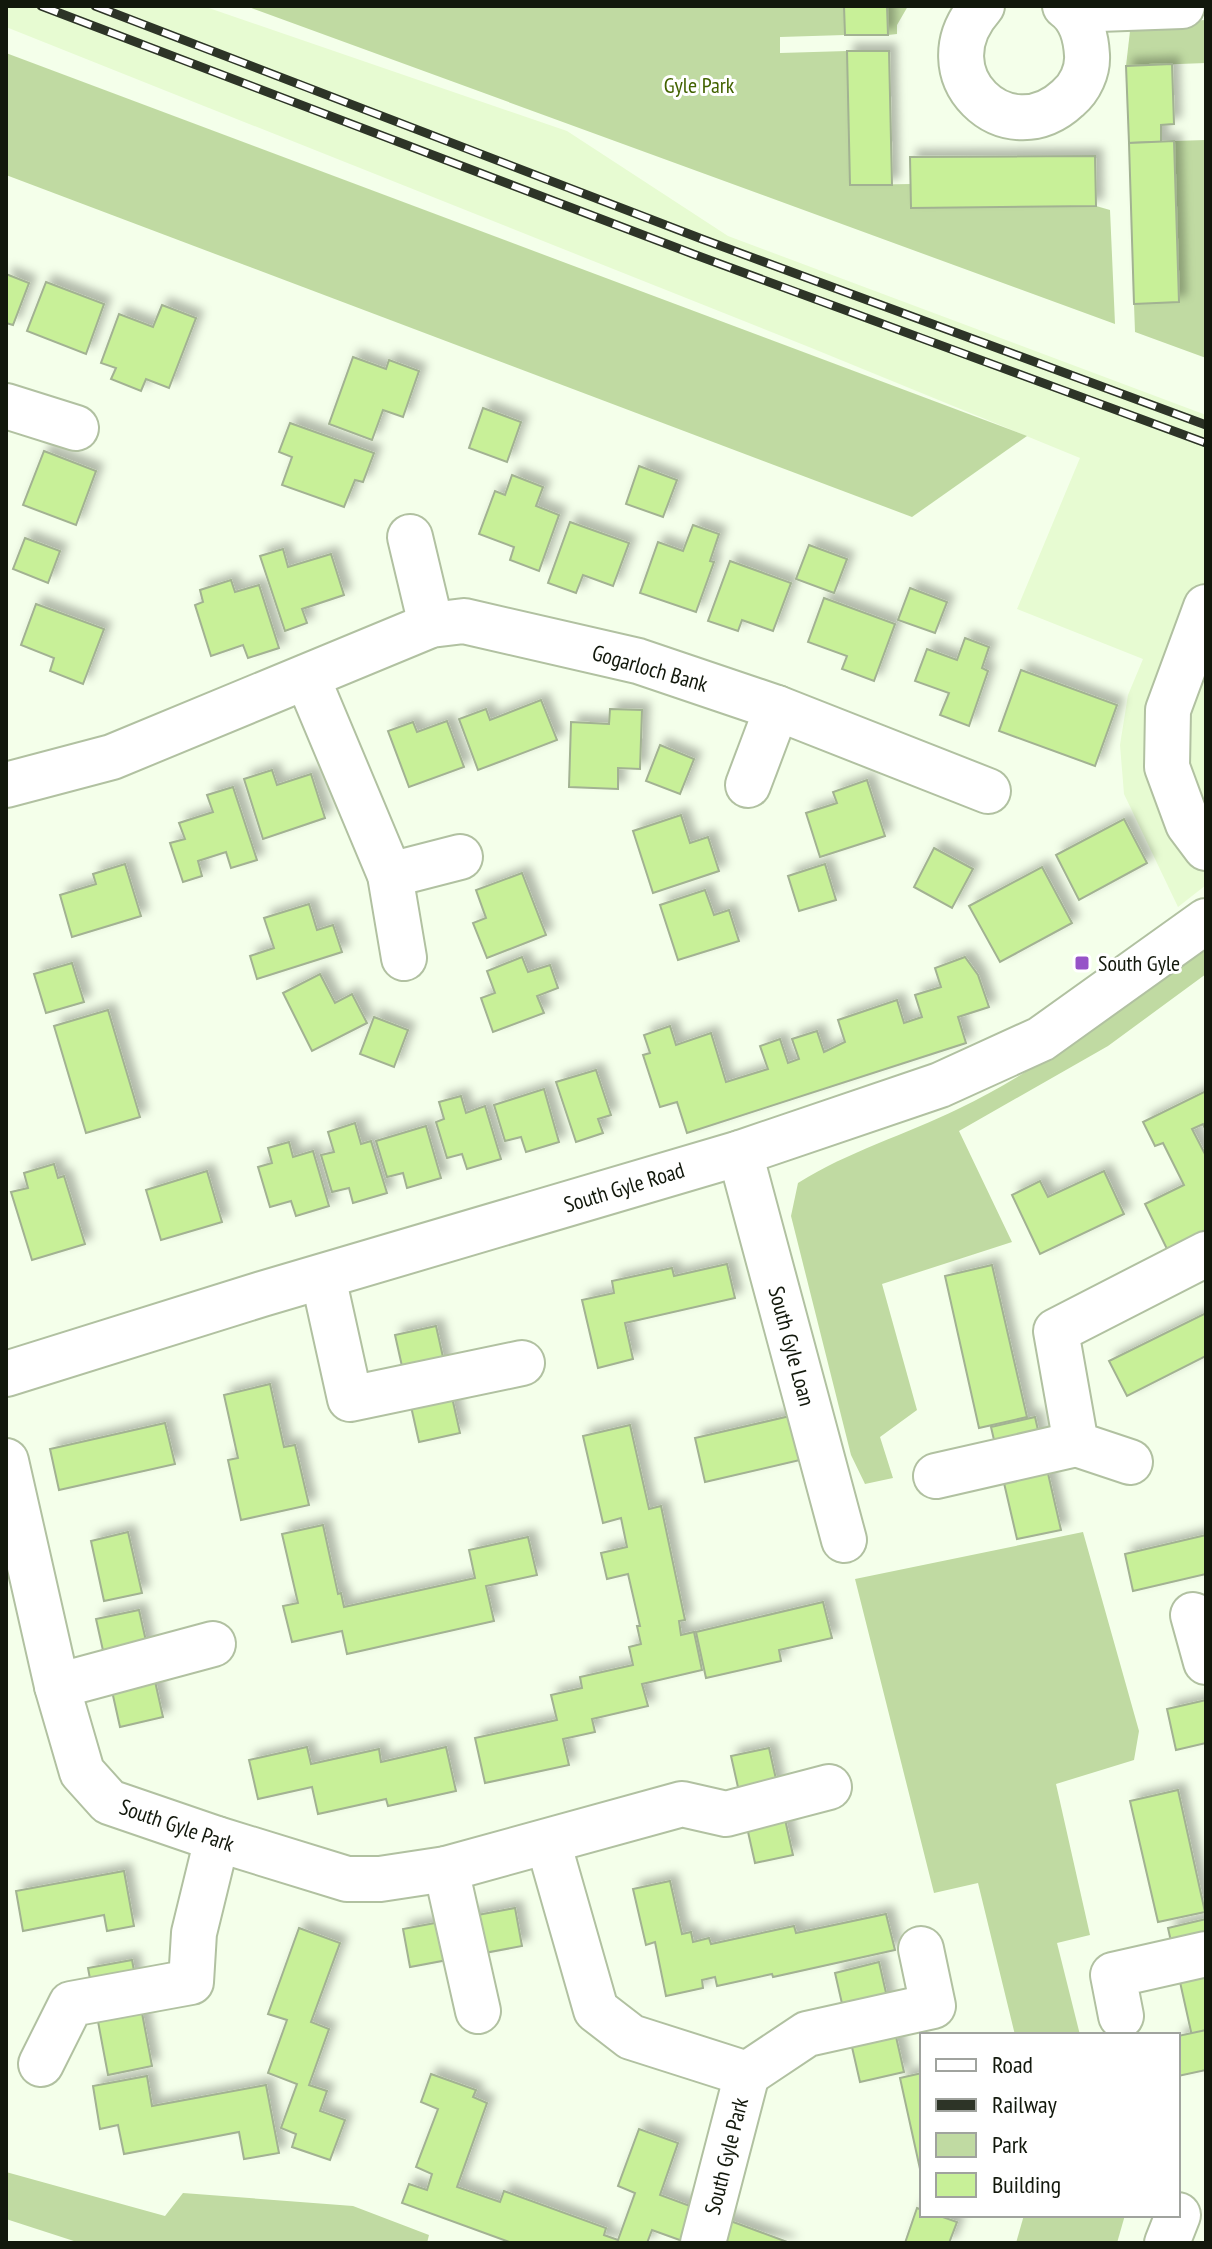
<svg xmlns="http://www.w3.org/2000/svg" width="1212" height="2249" font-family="'PT Sans Narrow',sans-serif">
	<defs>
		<filter id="shadow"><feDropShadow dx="7" dy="-7" stdDeviation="4" flood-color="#0004"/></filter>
	</defs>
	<rect width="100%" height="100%" fill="#f4ffea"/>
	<polygon fill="#e7fbd2" points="6,6 203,6 567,131 728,236 1206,415 1206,885 1178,907 1124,794 1120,745 1128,695 1143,659 1017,609 1080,458 809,347 6,27"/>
	<g fill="#c0daa2">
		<polygon points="246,6 844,6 845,35 780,37 780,53 847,51 850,185 911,184 1096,206 1110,210 1115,324"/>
		<polygon points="887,6 908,6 897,25 897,34 888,35"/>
		<polygon points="1206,20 1206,63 1126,66 1130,31 1138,23"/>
		<polygon points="6,53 1027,436 912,517 6,175"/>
		<polygon points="1206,140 1206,358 1135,332 1134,304 1179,302 1174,141"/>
		<path d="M1206,945V974L1108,1046L959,1131L1012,1242L882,1284L917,1410L880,1437L893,1478L865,1484L851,1455L791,1216L798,1183C849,1151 905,1135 958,1109C1047,1066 1126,1003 1206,945Z"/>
		<polygon points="1083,1532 1139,1731 1134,1760 1056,1784 1090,1935 1057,1943 1080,2035 1015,2035 978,1883 934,1893 855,1579"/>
		<polygon points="6,2172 165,2216 183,2193 353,2206 429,2235 427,2243 80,2243 6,2219"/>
		<polygon points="1024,2215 1125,2215 1117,2243 1016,2243"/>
	</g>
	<g fill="#c8f098" stroke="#a2b292" stroke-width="2" filter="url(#shadow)">
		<polygon points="844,6 887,6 888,35 845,35"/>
		<polygon points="847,51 889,51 892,185 850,185"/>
		<polygon points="1172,64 1174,124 1161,125 1161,142 1129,143 1126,66"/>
		<polygon points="1174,141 1179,302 1134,304 1129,143"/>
		<polygon points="1095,156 1096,206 911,208 910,157"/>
		<polygon points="6,274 29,283 13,325 6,323"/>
		<polygon points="46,282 104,304 86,354 27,331"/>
		<polygon points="162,305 196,318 169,388 146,379 141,391 111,379 116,368 101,363 119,314 153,327"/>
		<polygon points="353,357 386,369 389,360 419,371 403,417 383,410 372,440 329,424"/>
		<polygon points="483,408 521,422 507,462 469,448"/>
		<polygon points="290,423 374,453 363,482 355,480 344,507 282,485 292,457 279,452"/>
		<polygon points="44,451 96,471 76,525 23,505"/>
		<polygon points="639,466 677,480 663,517 626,504"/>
		<polygon points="512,475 543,487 536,506 559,515 539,571 510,560 514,547 479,534 495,491 505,495"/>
		<polygon points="570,522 629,543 613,586 583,575 576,593 548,583"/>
		<polygon points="693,525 719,534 710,561 714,562 696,612 640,593 658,542 683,551"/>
		<polygon points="25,538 60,551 48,583 13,569"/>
		<polygon points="809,545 847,559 834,593 796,579"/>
		<polygon points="283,549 288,567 331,554 344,595 302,609 307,623 285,631 260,556"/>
		<polygon points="730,561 791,583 773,631 742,620 738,631 708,621"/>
		<polygon points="231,580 235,592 259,585 279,648 248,658 243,645 211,656 195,605 203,602 200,590"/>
		<polygon points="910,588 947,602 935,633 898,620"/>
		<polygon points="824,598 895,624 874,681 842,669 847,656 808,642"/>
		<polygon points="36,604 104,629 83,684 50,671 54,658 21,645"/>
		<polygon points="965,638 989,647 982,668 988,671 969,726 940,715 949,693 915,681 927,649 957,660"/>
		<polygon points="1021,670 1117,705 1095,766 999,731"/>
		<polygon points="541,700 557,740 478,770 459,719 486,709 490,720"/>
		<polygon points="610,709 642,710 640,769 618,768 618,789 569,787 571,722 609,724"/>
		<polygon points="447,721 464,767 409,787 388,731 413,722 417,732"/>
		<polygon points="660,745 694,759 680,794 646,781"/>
		<polygon points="272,770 277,785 311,774 325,818 263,839 244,779"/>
		<polygon points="867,780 885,836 820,857 806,813 837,803 833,792"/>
		<polygon points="233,787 257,860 231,868 226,852 198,861 202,876 183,882 170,843 185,839 179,823 213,812 207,795"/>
		<polygon points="681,815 690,843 708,837 719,871 653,893 633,831"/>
		<polygon points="1124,819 1147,863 1079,900 1056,855"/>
		<polygon points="934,848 973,869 952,908 914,887"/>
		<polygon points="125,864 141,916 72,937 60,895 96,884 93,874"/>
		<polygon points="825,864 836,900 799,911 788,876"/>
		<polygon points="1042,867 1072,923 1000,962 969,906"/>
		<polygon points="522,873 546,935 487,958 473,923 486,918 476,890"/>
		<polygon points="705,890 714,915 729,910 739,941 678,960 660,905"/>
		<polygon points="309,904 317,930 333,925 342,952 257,979 250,956 274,948 264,918"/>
		<polygon points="522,957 528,972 550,965 558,988 537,996 544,1013 493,1032 481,998 495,993 487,971"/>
		<polygon points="965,957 978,975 989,1007 958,1017 966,1043 687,1133 677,1102 660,1107 643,1055 650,1053 644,1035 670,1026 676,1045 711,1033 726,1082 768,1069 760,1046 780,1039 788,1063 799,1059 792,1039 817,1031 824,1052 845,1042 838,1020 897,1000 904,1023 922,1017 915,995 941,987 935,968"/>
		<polygon points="72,963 84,1002 46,1013 34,974"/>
		<polygon points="320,974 335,1003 352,994 367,1023 312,1051 283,993"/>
		<polygon points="108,1010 140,1117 86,1133 54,1026"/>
		<polygon points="374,1017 408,1030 394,1067 360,1054"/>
		<polygon points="596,1070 611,1115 598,1119 603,1133 576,1142 556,1082"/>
		<polygon points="544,1089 559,1142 526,1152 521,1137 505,1141 494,1105"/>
		<polygon points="1206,1091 1206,1131 1203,1124 1192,1129 1206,1156 1206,1230 1167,1249 1145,1204 1184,1185 1163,1143 1155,1146 1143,1122"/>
		<polygon points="461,1096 466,1113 485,1106 501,1159 467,1169 462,1154 447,1158 436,1122 444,1119 439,1102"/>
		<polygon points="355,1123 361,1144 371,1141 387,1193 353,1203 349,1188 332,1192 321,1155 334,1152 328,1132"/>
		<polygon points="426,1126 441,1178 407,1188 403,1173 387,1177 376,1141"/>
		<polygon points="289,1142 293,1157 313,1151 329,1206 296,1216 291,1201 270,1207 258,1167 272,1163 268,1148"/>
		<polygon points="54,1164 58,1178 64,1176 85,1244 32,1260 11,1192 28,1188 24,1173"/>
		<polygon points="207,1171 222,1222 161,1240 146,1190"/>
		<polygon points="1104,1171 1124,1214 1040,1254 1012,1195 1040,1181 1048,1197"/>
		<polygon points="727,1264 735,1298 625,1323 633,1359 598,1368 582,1300 614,1293 612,1281 672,1268 674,1276"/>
		<polygon points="992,1265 1027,1417 979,1428 945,1276"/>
		<polygon points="1206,1313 1206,1356 1127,1396 1109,1361"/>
		<polygon points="436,1326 460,1433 419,1442 395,1335"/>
		<polygon points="270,1384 284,1447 295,1445 309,1505 241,1520 228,1460 238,1458 224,1395"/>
		<polygon points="790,1416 800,1460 705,1482 695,1438"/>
		<polygon points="1035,1417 1061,1530 1017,1539 991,1427"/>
		<polygon points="165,1423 175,1464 59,1490 50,1449"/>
		<polygon points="630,1425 649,1509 661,1506 685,1620 679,1621 681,1635 694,1632 702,1670 642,1684 648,1706 592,1719 595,1732 563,1739 569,1765 485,1783 475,1738 557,1720 551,1695 582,1688 580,1677 633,1665 629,1647 641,1644 637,1626 640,1626 628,1574 607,1579 601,1553 627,1547 621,1518 603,1523 583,1436"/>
		<polygon points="323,1525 338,1594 341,1593 344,1607 475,1578 469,1550 528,1537 537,1575 486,1586 494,1621 347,1654 342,1631 292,1642 283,1606 298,1603 282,1534"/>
		<polygon points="128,1532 142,1593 104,1601 91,1541"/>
		<polygon points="1206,1535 1206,1574 1133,1591 1125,1554"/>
		<polygon points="823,1602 832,1638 779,1650 781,1661 706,1678 696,1632"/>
		<polygon points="139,1610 163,1717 120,1727 96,1619"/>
		<polygon points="1206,1700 1206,1743 1176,1750 1167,1709"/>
		<polygon points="307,1747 311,1764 379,1749 381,1762 446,1747 456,1791 388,1806 386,1799 318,1814 312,1787 258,1799 249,1760"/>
		<polygon points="769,1748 793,1855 755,1863 731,1756"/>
		<polygon points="1178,1790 1205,1912 1158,1922 1130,1801"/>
		<polygon points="124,1871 134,1926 107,1931 104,1915 23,1931 16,1891"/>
		<polygon points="670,1881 682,1934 691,1932 693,1942 709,1938 711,1944 794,1926 796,1933 886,1914 895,1950 773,1977 772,1974 717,1986 715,1977 702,1980 703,1988 666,1996 655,1942 646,1945 633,1889"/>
		<polygon points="515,1908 522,1946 410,1967 403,1929"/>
		<polygon points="1206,1919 1206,2032 1192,2036 1168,1928"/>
		<polygon points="299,1928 340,1943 311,2022 329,2029 309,2085 327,2091 320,2111 345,2120 330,2160 292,2147 296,2134 281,2128 297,2084 268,2073 287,2020 268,2014"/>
		<polygon points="132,1960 152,2066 108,2075 88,1968"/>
		<polygon points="879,1962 904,2072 860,2082 835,1973"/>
		<polygon points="1206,2030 1206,2070 1178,2076 1178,2036"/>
		<polygon points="922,2073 922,2178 900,2078"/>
		<polygon points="431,2074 476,2090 473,2097 487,2103 457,2187 500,2202 504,2191 606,2228 604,2235 618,2240 635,2193 618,2186 639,2129 678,2143 660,2195 790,2243 688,2243 652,2230 647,2243 512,2243 402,2203 409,2184 427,2190 432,2174 416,2167 438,2109 421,2102"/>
		<polygon points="147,2076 152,2106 266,2085 279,2153 244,2159 239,2132 124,2154 118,2125 100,2129 93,2086"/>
		<polygon points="917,2208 922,2210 922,2215 937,2215 957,2222 949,2243 905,2243"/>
	</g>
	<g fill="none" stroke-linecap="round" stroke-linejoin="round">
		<g stroke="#b1c1a1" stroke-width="48">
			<g id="minor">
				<path d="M982,6C921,74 1007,155 1068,98C1080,88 1088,71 1087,55C1086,37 1081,17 1065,6"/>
				<polyline points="1071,10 1182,6"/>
				<polyline points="6,406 76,428"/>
				<polyline points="410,537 431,625"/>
				<polyline points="1206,607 1168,710 1167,767 1188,824 1206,848"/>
				<polyline points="307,677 390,875 404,958"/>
				<polyline points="6,785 112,757 431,625 464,621 638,661 777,708 988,791"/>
				<polyline points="748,785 777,708"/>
				<polyline points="390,875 460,857"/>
				<polyline points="740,1153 844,1540"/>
				<polyline points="323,1277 350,1399 522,1363"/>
				<polyline points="6,1374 262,1294 740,1153 940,1085 1041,1039 1206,921"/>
				<polyline points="6,1461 57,1686 82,1772 109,1802 217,1839 347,1879 380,1879 446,1869 682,1804 726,1814 829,1787"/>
				<polyline points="1130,1462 1076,1444 1056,1331 1206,1254"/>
				<polyline points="936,1476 1076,1444"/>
				<polyline points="1193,1615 1206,1662"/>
				<polyline points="57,1686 213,1644"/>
				<polyline points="548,1842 596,2010 631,2037 747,2074"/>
				<polyline points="446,1869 478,2011"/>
				<polyline points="1121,2016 1113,1975 1206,1954"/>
				<polyline points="41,2064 71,2004 191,1982 194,1933 217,1839"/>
				<polyline points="747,2074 807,2034 933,2006 921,1949"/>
				<polyline points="703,2243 747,2074"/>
				<polyline points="1167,2243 1178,2215"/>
			</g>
		</g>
		<use href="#minor" stroke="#fff" stroke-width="44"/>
		<g stroke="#2d3427" stroke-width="9">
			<g id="rail">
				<polyline points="41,6 693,254 1206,443"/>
				<polyline points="95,6 702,239 1206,425"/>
			</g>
		</g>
		<use href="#rail" stroke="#fff" stroke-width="6" stroke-dasharray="18" stroke-linecap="butt"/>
	</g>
	<rect fill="#9653c7" stroke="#fff" stroke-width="3" x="1074" y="955" width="16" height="16" rx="4"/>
	<g text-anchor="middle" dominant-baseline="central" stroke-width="6" stroke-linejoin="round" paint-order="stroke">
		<g font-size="22" fill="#426300" stroke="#fff">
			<text x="699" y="85">Gyle Park</text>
		</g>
		<g font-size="22" fill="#12180c" stroke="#fff">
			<text transform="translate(650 668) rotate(16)">Gogarloch Bank</text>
			<text transform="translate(624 1187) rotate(-17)">South Gyle Road</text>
			<text transform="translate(792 1346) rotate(75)">South Gyle Loan</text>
			<text transform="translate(177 1825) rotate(19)">South Gyle Park</text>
			<text transform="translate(726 2156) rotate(-76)">South Gyle Park</text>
		</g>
		<g font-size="22" fill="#12180c" stroke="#fff" text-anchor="start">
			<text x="1098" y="963">South Gyle</text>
		</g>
	</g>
	<rect width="1212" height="2249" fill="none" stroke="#12180c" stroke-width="16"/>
	<rect x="920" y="2033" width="260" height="184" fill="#ffffff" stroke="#a0a39e" stroke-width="2"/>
	<rect x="936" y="2059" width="40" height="12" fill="#ffffff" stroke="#a0a39e" stroke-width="2"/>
	<text x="992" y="2073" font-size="24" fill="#12180c">Road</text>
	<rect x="936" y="2099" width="40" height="12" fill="#2d3427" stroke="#a0a39e" stroke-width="2"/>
	<text x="992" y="2113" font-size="24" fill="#12180c">Railway</text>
	<rect x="936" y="2133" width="40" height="24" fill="#c0daa2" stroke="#a0a39e" stroke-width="2"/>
	<text x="992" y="2153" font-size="24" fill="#12180c">Park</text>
	<rect x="936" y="2173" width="40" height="24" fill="#c8f098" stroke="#a0a39e" stroke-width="2"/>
	<text x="992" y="2193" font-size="24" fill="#12180c">Building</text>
</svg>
